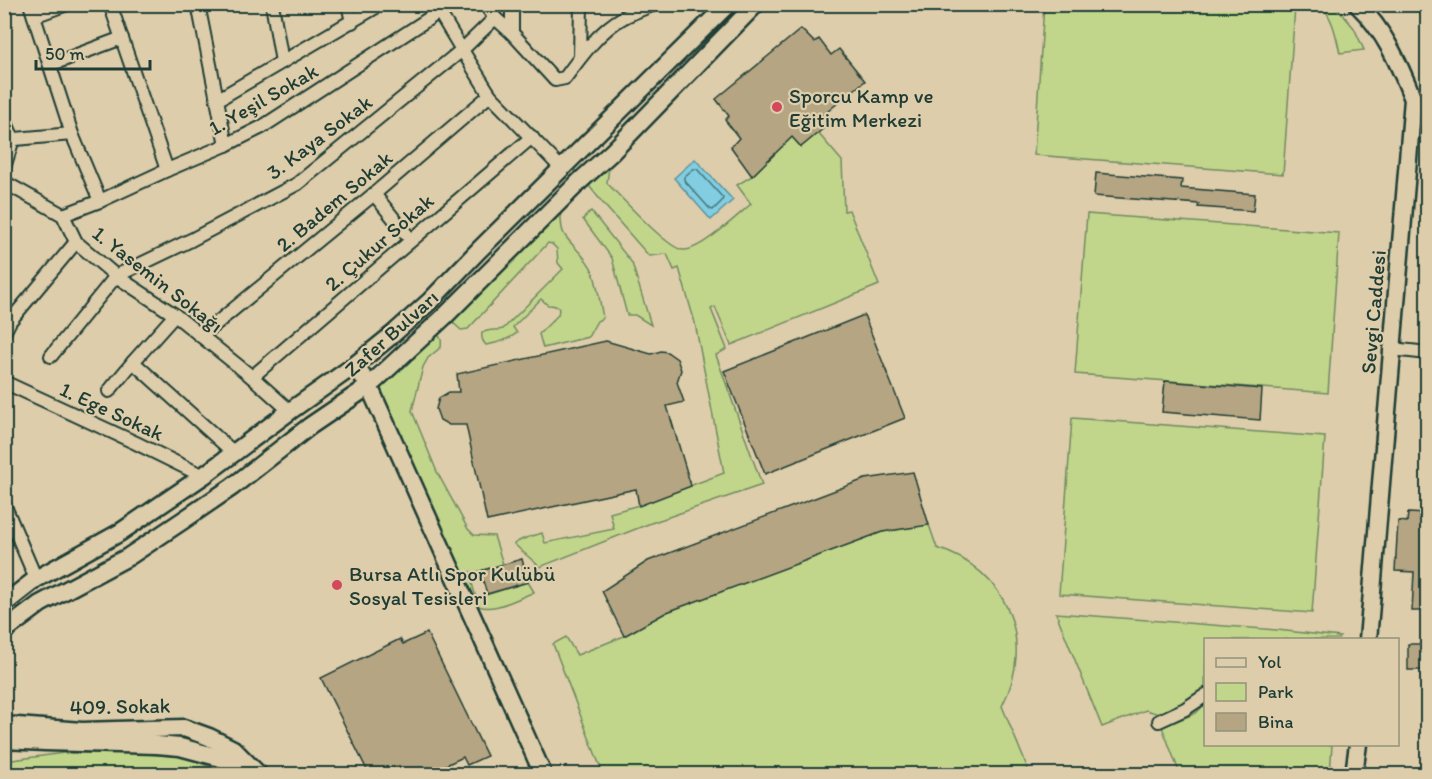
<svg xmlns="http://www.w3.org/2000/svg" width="1432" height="779" font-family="Itim,sans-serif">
	<rect width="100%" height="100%" fill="#decdab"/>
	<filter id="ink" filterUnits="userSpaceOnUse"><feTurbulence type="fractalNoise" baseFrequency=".0167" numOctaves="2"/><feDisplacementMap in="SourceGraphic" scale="12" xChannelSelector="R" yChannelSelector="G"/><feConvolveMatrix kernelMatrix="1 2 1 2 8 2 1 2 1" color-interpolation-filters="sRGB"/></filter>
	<g filter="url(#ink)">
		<g fill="#c1d68b" stroke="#708a60" stroke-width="1.5">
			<polygon points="1263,5 1295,7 1283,174 1034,155 1044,5"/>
			<path d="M1321,5H1335L1354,28L1364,50L1340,53C1336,36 1333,18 1321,5Z"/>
			<path d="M818,133L842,161L844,211L849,210L879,285L731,345L715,307L711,309L727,349L716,355L762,485L651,523L540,567L514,544C521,538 533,536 542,533L545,543L614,529L610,513L639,505L724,473L695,323L679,268L674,270L667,254L649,256L606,207L586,182L607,164L609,167L607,183C620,196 668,249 683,250C699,252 738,215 751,204L737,185L752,176L792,137L801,147Z"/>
			<path d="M560,211C562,218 560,227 564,234C572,247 587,256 593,272C598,286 600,303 603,318L597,321L588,337L543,348L539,334L558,315L559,309C557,305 552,305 548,305L541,299L513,327L517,333C508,340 498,343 486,345C482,341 481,338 482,333C489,329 496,331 503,329L563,269L558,263L557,249L552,244L548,243L468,329L461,330L450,320Z"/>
			<polygon points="591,211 632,263 651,325 635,315 627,315 612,258 583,219"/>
			<polygon points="1087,214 1339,233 1328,393 1075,374"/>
			<path d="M436,333C441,337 442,340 441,347L428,358L423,367L412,411L437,472L468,529L474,535L494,536L503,564L480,571L469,572L476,598L528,582L534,592C519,598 487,616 474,603C469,599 463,584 460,578L377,380Z"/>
			<polygon points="1072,418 1325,437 1312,613 1059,594"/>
			<path d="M929,525L937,548C1007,570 1036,641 1002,706L1028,769L1014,774H603L553,644L566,637L577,655L624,636L667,612L882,532Z"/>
			<polygon points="1056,613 1277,630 1340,637 1339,639 1206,640 1205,690 1196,697 1157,716 1156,713 1146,710 1102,727"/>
			<polygon points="1205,704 1206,744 1332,745 1330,774 1180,774 1162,727 1196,713"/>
			<polygon points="64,753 132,753 187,757 216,770 224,774 5,774 5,761"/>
		</g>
		<polygon fill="#82cde2" stroke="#5a939c" stroke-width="1.5" points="695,159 733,200 711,220 674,178"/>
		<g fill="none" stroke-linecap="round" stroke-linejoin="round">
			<polygon stroke="#47777a" stroke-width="1.5" points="693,169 697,169 723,198 722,201 713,210 710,209 684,180 684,177"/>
		</g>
		<g fill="#b6a583" stroke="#1f3d34" stroke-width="1.5">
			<polygon points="801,29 814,42 819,39 831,55 839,49 865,81 817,120 824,128 801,147 792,137 752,176 731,147 739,138 725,120 729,116 716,99"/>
			<polygon points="1096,173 1182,180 1181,188 1255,194 1253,211 1198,207 1199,204 1094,196"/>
			<polygon points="864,315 905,418 765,474 724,371"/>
			<polygon points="606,341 651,354 661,351 667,352 677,359 681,370 677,382 684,402 667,406 691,486 639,506 636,489 487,521 466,425 449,425 440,420 436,409 439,398 449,392 459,392 457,374"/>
			<polygon points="1165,381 1262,389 1260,420 1162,412"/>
			<polygon points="913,472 929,525 882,532 667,612 624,636 602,591 648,561 865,479"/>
			<polygon points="1408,513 1428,514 1428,611 1412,611 1414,572 1395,571 1398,521 1407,522"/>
			<polygon points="522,559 528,582 487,594 480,571"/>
			<polygon points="427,633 487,756 467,765 463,757 427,774 369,774 321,678 400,639 403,644"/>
			<rect x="1408" y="644" width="18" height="26"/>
		</g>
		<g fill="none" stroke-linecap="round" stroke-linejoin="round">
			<g stroke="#1f3d34" stroke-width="16">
				<g id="street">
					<polyline points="30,4 72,134 100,201"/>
					<polyline points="110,4 167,170"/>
					<polyline points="198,4 226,145"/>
					<polyline points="272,4 282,62"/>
					<polyline points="348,4 352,22"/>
					<path d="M485,4L495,18L512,33L555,80L565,78C581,56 600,30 624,17C634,12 645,8 655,4"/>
					<polyline points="435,5 462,50 490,95 562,169"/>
					<polyline points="34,16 67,4"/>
					<polyline points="512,33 512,4"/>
					<polyline points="580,57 581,4"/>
					<polyline points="50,65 122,38"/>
					<polyline points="217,100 381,4"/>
					<polyline points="4,118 13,139 4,168"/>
					<polyline points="4,140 72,134"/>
					<polyline points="4,182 63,215 76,242 116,276 175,315 252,377 290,411"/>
					<polyline points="374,194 411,240"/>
					<polyline points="63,215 100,201 167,170 226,145 262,127 439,12"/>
					<polyline points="175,315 133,362 233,452"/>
					<polyline points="4,333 10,321 76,242"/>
					<polyline points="201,336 374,194 490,95"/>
					<polyline points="1392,349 1428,353"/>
					<polyline points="51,356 116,276 191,240 297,184 462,50 495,18"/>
					<polyline points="252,377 532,137"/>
					<polyline points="4,382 136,443 203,476"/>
					<polyline points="109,391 133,362"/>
					<polyline points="4,504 36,579"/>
					<polyline points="1159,721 1185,709 1206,695"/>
				</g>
			</g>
			<g stroke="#1f3d34" stroke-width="21">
				<g id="secondary">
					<path d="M1357,4C1385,31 1399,64 1413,99L1368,640"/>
					<polyline points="355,365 369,386 543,774"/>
					<polyline points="4,604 36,579 119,533 203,476 290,411 355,365 392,335 430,301 479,250 728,4"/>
					<polyline points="4,631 40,604 128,557 182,521 232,487 310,426 369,386 445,316 580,181 612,152 756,4"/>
					<polyline points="4,725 82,731 184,728 209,737 233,749 258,774"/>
					<polyline points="4,740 45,742 157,745 180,747 221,758 243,774"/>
					<polyline points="1354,774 1358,744"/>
				</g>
			</g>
			<use href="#street" stroke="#decdab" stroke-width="12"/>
			<use href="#secondary" stroke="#decdab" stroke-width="16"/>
		</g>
	</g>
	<g fill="#d1495b" stroke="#decdab" stroke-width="2">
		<circle cx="777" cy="107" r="6"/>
		<circle cx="337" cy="585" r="6"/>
	</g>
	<g text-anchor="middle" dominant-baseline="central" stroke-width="4.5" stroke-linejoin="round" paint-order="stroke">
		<g font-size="21" fill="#1f3d34" stroke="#decdab" text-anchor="start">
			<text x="789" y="95">Sporcu Kamp ve<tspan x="789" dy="24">Eğitim Merkezi</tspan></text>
			<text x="349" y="573">Bursa Atlı Spor Kulübü<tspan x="349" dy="24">Sosyal Tesisleri</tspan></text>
		</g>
		<g font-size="21" fill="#1f3d34" stroke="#decdab">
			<text transform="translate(263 99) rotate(-30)">1. Yeşil Sokak</text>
			<text transform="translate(319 137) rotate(-37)">3. Kaya Sokak</text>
			<text transform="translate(334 201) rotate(-40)">2. Badem Sokak</text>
			<text transform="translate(379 242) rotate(-41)">2. Çukur Sokak</text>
			<text transform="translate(158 279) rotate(38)">1. Yasemin Sokağı</text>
			<text transform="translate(1373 312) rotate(-85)">Sevgi Caddesi</text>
			<text transform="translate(391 333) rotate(-42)">Zafer Bulvarı</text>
			<text transform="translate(112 411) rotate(25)">1. Ege Sokak</text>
			<text transform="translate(120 706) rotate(-1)">409. Sokak</text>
		</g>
	</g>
	<rect width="1432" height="779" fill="none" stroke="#decdab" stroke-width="24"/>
	<rect x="12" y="12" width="1408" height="755" fill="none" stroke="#1f3d34" stroke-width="2" filter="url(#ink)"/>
	<rect x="1204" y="638" width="195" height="108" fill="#decdab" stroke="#92937b" stroke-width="1.5"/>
	<rect x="1216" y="658" width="30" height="9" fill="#decdab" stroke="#92937b" stroke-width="1.5"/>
	<text x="1258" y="668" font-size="18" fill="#1f3d34">Yol</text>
	<rect x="1216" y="683" width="30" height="18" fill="#c1d68b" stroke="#92937b" stroke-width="1.5"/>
	<text x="1258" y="698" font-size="18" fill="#1f3d34">Park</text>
	<rect x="1216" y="713" width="30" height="18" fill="#b6a583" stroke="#92937b" stroke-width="1.5"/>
	<text x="1258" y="728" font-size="18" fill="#1f3d34">Bina</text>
	<path d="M36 60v9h114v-9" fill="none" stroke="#1f3d34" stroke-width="3"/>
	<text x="45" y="60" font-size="18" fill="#1f3d34" stroke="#decdab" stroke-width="4.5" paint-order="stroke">50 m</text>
</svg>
